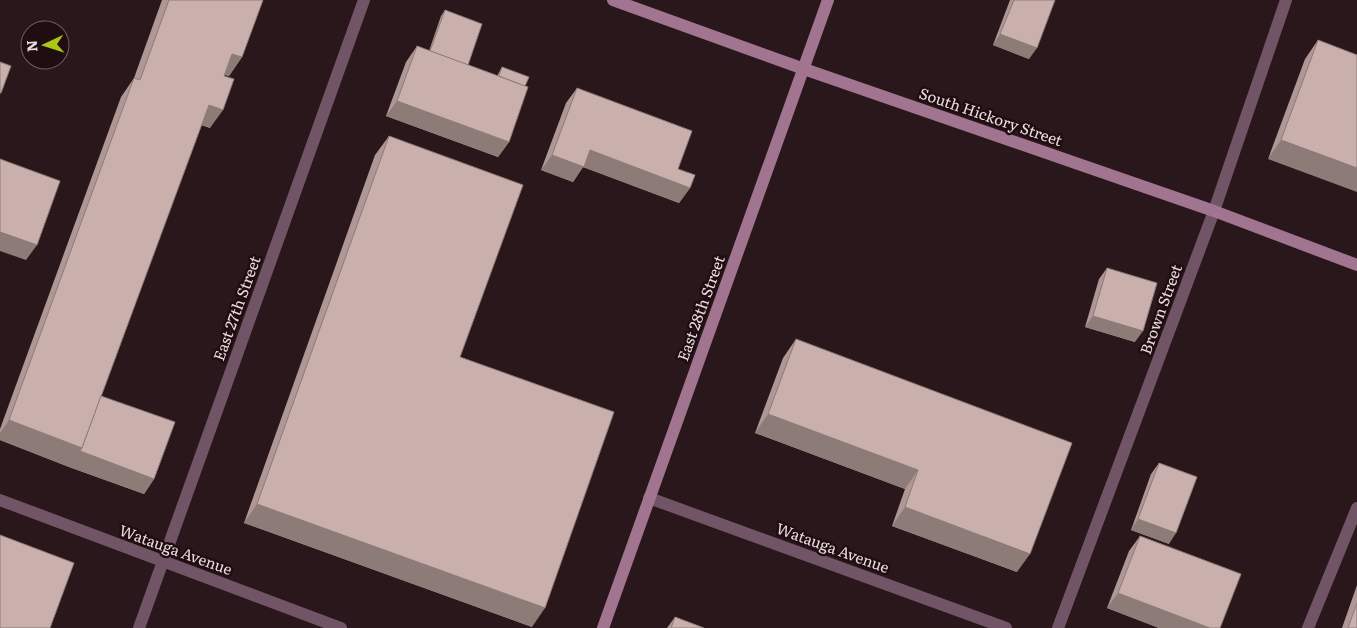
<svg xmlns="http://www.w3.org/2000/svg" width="1357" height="628" font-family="Literata,serif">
	<rect width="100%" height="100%" fill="#29171b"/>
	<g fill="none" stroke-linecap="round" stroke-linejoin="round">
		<polyline stroke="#715566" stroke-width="12" points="1308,628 1357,508"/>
		<g stroke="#715566" stroke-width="12">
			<polyline points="649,498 1006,628"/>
			<polyline points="0,500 341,628"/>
			<polyline points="139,628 364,0"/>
			<polyline points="1058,628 1214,211 1286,0"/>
		</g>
		<g stroke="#a1758f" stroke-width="12">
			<polyline points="613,0 804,69 1214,211 1357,265"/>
			<polyline points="603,628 828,0"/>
		</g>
	</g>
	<g fill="#ae9794">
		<polygon points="162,0 263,0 242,57 229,76 225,75 210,128 201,125 101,396 154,479 144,494 69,467 0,440 0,429 121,97 134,78"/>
		<polygon points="1010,0 1055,0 1029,59 993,45"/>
		<polygon points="445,10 468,65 497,76 502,67 525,86 509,142 498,157 386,116 406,62 417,46 429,51 441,16"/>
		<polygon points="1318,40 1357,55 1268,159 1305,59"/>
		<polygon points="577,88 678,169 690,188 679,203 583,167 573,182 541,170 566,103"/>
		<polygon points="389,136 460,357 532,627 244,523 375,155"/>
		<polygon points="1107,268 1135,342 1085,327 1099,279"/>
		<polygon points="796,339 1017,572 892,526 905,489 755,433 783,358"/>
		<polygon points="1159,463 1169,544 1131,530 1151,474"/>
		<polygon points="1140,536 1220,628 1159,628 1107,608 1129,551"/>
		<polygon points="1357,585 1357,628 1342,628"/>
		<polygon points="675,617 704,628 667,628"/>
	</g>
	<g fill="#8d7b78">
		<polygon points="1000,34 1037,48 1029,59 993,45"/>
		<polygon points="232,54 242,57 229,76 219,72"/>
		<polygon points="397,101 509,142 498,157 386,116"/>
		<polygon points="209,105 223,110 210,128 196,123"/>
		<polygon points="1281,140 1357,168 1357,192 1268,159"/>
		<polygon points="590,150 690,188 679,203 583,167 573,182 541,170 552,155"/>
		<polygon points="0,232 37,245 26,260 0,251"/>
		<polygon points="1093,316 1143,331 1135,342 1085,327"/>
		<polygon points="768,414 918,470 905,489 755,433"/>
		<polygon points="9,420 82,448 154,479 144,494 69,467 0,440 0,433"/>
		<polygon points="257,504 545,608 532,627 244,523"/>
		<polygon points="905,507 1030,554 1017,572 892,526"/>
		<polygon points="1138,519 1176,533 1169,544 1131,530"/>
		<polygon points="1118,593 1210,628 1159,628 1107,608"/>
	</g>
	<g fill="#cab0ac" stroke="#8d7b78">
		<polygon points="169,0 263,0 242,57 232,54 224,76 234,79 223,110 209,105 82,448 9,420 134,78 140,80"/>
		<polygon points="1014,0 1055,0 1037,48 1000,34"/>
		<polygon points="445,10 482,24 468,65 430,51"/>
		<polygon points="1318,40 1357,55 1357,168 1281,140"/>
		<polygon points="417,46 528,87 509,142 397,101"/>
		<polygon points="0,62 11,66 1,93 0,93"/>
		<polygon points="502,67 529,77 525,86 499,76"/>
		<polygon points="577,88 692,131 678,169 695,175 690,188 590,150 584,167 552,155"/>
		<polygon points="389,136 523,185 460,357 614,412 545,608 257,504"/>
		<polygon points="0,159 60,181 37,245 0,232"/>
		<polygon points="1107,268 1157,283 1143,331 1093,316"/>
		<polygon points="796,339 1072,443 1030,554 905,507 918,470 768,414"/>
		<polygon points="101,396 175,422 154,479 80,451 82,448"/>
		<polygon points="1159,463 1197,477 1176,533 1138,519"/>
		<polygon points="0,535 74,563 50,628 0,628"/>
		<polygon points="1140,536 1241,574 1220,628 1210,628 1118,593"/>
		<polygon points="1357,603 1357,628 1348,628"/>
		<polygon points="675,617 704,628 671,628"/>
	</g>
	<g text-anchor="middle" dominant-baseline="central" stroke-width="5" stroke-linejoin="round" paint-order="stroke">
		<g font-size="15" fill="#eadcdf" stroke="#200d12">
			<text transform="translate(991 116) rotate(19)">South Hickory Street</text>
			<text transform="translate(236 308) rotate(-70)">East 27th Street</text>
			<text transform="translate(700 308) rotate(-70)">East 28th Street</text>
			<text transform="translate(1160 309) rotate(-70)">Brown Street</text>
			<text transform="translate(833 547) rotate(20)">Watauga Avenue</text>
			<text transform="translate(176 549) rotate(20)">Watauga Avenue</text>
		</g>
	</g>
	<g transform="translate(45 45) rotate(266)"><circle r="24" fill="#200d12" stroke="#716064"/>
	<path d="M0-4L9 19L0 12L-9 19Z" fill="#aac717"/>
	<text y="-8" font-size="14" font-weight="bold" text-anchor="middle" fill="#eadcdf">N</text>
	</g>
</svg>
